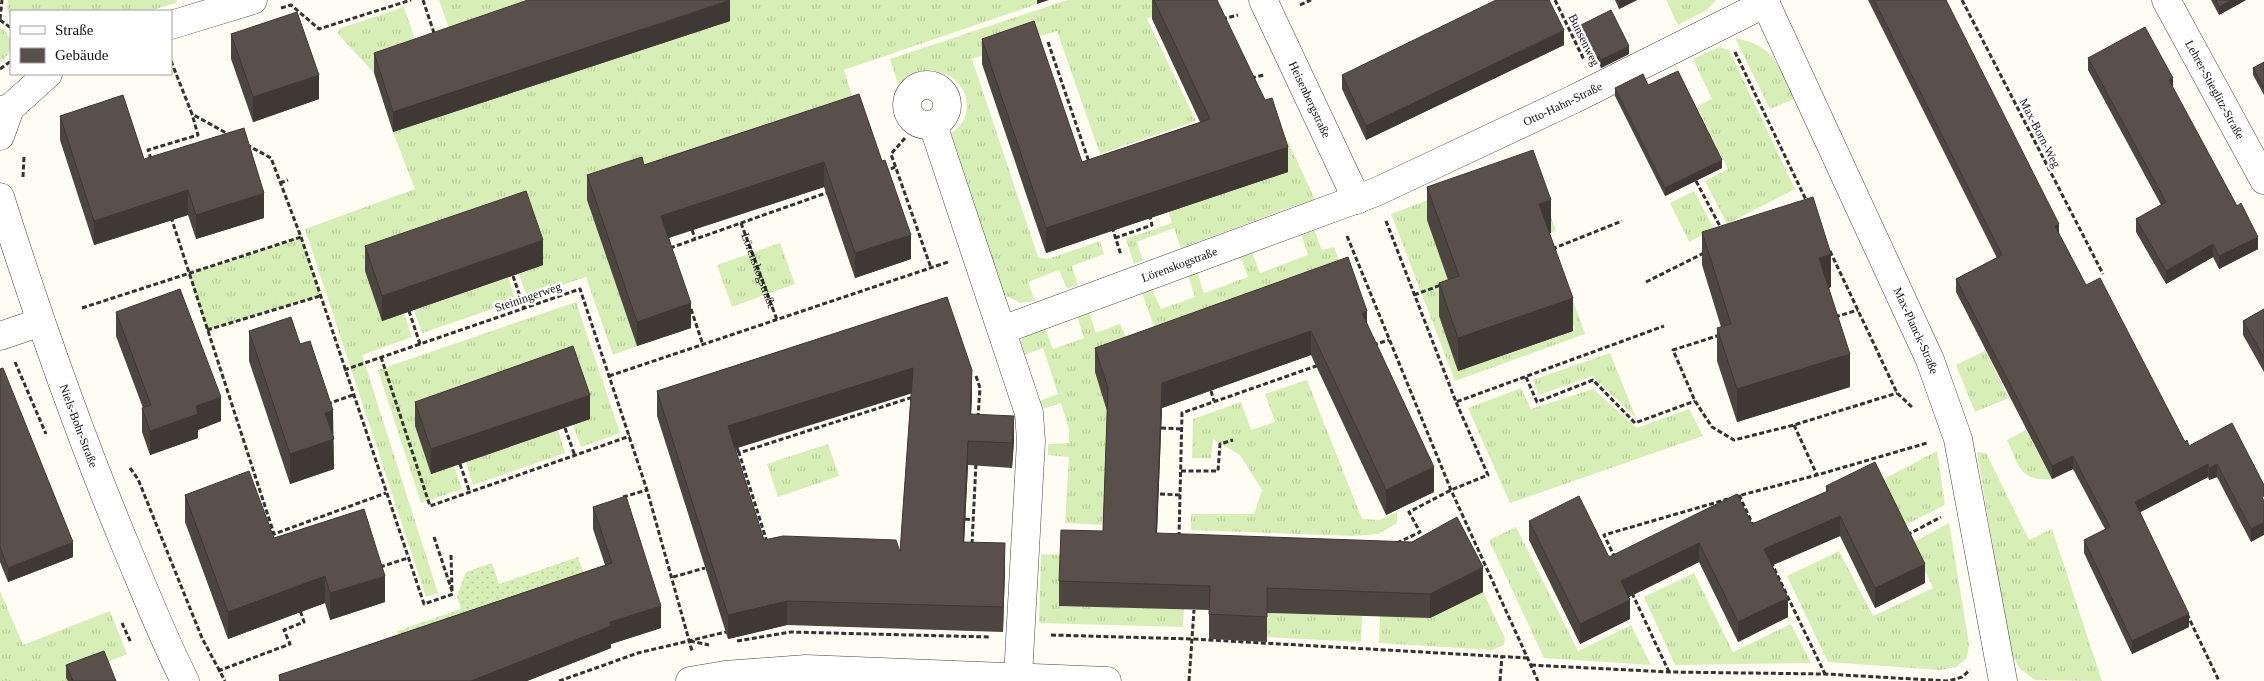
<svg xmlns="http://www.w3.org/2000/svg" width="2264" height="681" font-family="'Times New Roman',serif">
	<defs>
		<pattern id="grass-tufts" width="24" height="20" patternUnits="userSpaceOnUse" patternTransform="scale(1.25)"><rect width="24" height="20" fill="#d7efb6"/><path d="M3 7l-1-3M5 7V3M7 7l1-3M15 17l-1-3M17 17v-4M19 17l1-3" fill="none" stroke="#b8cc9b"/></pattern>
		<pattern id="garden-dots" width="8" height="8" patternUnits="userSpaceOnUse" patternTransform="scale(1.25)"><rect width="8" height="8" fill="#d7efb6"/><path d="M2 2h.1M6 6h.1" fill="none" stroke="#b8cc9b" stroke-width="1.8" stroke-linecap="round"/></pattern>
	</defs>
	<rect width="100%" height="100%" fill="#fffcf3"/>
	<g fill="url(#grass-tufts)">
		<polygon points="8,0 177,0 176,3 149,11 11,11 11,20 7,7"/>
		<polygon points="439,0 530,0 455,46"/>
		<polygon points="723,0 1036,0 1037,4 844,70 859,119 588,200 637,346 613,355 586,277 527,297 519,274 543,265 383,320 404,313 412,337 362,355 438,593 426,597 305,229 415,189 393,132 729,21"/>
		<path d="M1067,0H1184L1147,19L1196,121L1100,154L1057,31L972,59L1038,257L1048,259L1100,241L1104,254L1072,266L1078,285L1067,289L1059,270L1028,282L1035,301L1021,303L1004,295L951,133C980,116 966,73 935,72C924,72 909,80 898,84L890,59Z"/>
		<polygon points="1666,0 1716,0 1707,10 1678,25"/>
		<polygon points="404,7 421,58 374,73 337,33 341,28"/>
		<path d="M0,27C14,36 14,53 0,62Z"/>
		<path d="M1735,38C1777,47 1777,64 1794,99L1770,109Z"/>
		<polygon points="1719,47 1729,50 1795,189 1727,224 1705,181 1728,169 1697,106 1712,99 1693,59"/>
		<polygon points="1278,120 1319,208 1301,215 1297,205 1181,248 1174,228 1137,242 1143,261 1134,264 1126,239 1172,223 1168,211"/>
		<polygon points="1531,161 1556,231 1551,233 1533,183 1446,272 1458,310 1458,371 1575,331 1556,275 1563,273 1585,334 1455,381 1391,214"/>
		<polygon points="1694,191 1714,229 1689,242 1670,203"/>
		<polygon points="1314,229 1322,250 1334,247 1348,282 1165,356 1142,293 1152,289 1161,309 1195,297 1188,275 1197,272 1204,293 1248,277 1240,256 1252,252 1260,273 1308,255 1301,234"/>
		<polygon points="301,237 320,296 207,330 189,275"/>
		<polygon points="780,243 795,284 732,307 717,265"/>
		<polygon points="508,277 516,301 422,333 414,310"/>
		<polygon points="576,302 620,433 581,447 573,425 415,426 431,474 454,466 462,489 421,503 378,370"/>
		<polygon points="1089,312 1096,333 1120,324 1126,337 1108,413 1104,525 1065,523 1069,457 1048,455 1048,444 1069,443 1069,430 1061,403 1042,409 1039,401 1058,394 1043,348 1024,355 1020,342 1025,335 1045,328 1053,349 1084,338 1077,316"/>
		<polygon points="1985,351 2009,398 1975,412 1956,365"/>
		<polygon points="1610,353 1636,418 1592,376 1539,395 1533,380"/>
		<polygon points="1307,380 1362,519 1379,520 1397,512 1397,523 1378,534 1355,536 1191,530 1191,514 1254,514 1262,490 1240,455 1213,439 1211,458 1192,458 1193,419 1241,402 1251,430 1275,422 1265,394"/>
		<polygon points="1521,388 1531,409 1593,389 1637,428 1689,409 1703,436 1510,503 1468,408"/>
		<polygon points="558,430 565,453 473,485 466,462"/>
		<path d="M2026,430L2052,479C2019,482 2019,465 2007,440Z"/>
		<polygon points="828,444 839,476 778,497 767,464"/>
		<polygon points="1937,451 1945,505 1905,525 1882,480"/>
		<polygon points="1977,452 1986,453 2029,540 2052,529 2102,681 2035,680 2019,668 2010,649"/>
		<polygon points="1949,523 1969,644 1967,658 1956,667 1940,670 1828,662 1787,576 1839,551 1873,616 1933,588 1912,543"/>
		<polygon points="1516,527 1578,651 1631,625 1651,665 1544,658 1489,540"/>
		<polygon points="1041,554 1061,555 1184,609 1183,627 1039,623"/>
		<polygon points="1694,573 1733,652 1791,624 1811,663 1675,665 1644,597"/>
		<polygon points="0,591 23,645 110,611 127,654 67,678 68,681 0,681"/>
		<polygon points="1483,592 1505,638 1504,645 1493,650 1379,643 1380,616"/>
		<polygon points="1267,613 1362,616 1361,642 1267,637"/>
	</g>
	<polygon fill="url(#garden-dots)" points="578,557 590,593 405,654 397,631 461,609 457,596 466,572 492,563 499,584"/>
	<g fill="none" stroke-linecap="round" stroke-linejoin="round">
		<g stroke="#434343" stroke-width="29">
			<g id="minor">
				<path id="s2" d="M1263,0L1357,200"/>
				<path id="s3" d="M1764,0L1930,360L1958,439L2003,681"/>
				<path id="s4" d="M2166,0L2264,180"/>
				<polyline points="171,25 253,0"/>
				<circle cx="927" cy="105" r="20"/>
				<polyline points="0,110 10,108 48,74"/>
				<polyline points="933,125 1029,413 1031,441 1018,677 1014,681"/>
				<polyline points="0,136 10,108"/>
				<path id="s5" d="M0,197C38,317 79,434 127,549C146,594 163,638 185,681"/>
				<path id="s6" d="M1002,330L1376,192L1574,99L1766,3"/>
				<polyline points="0,336 41,322"/>
				<polyline points="690,681 725,675 806,669 1107,681"/>
			</g>
		</g>
		<g stroke="#323232" stroke-width="3" stroke-dasharray="5 2.5" stroke-linecap="butt">
			<polyline points="423,0 435,36"/>
			<polyline points="1555,0 1584,60"/>
			<polyline points="1962,0 2103,274"/>
			<polyline points="1300,5 1311,0"/>
			<polyline points="281,8 291,5 319,29 411,0"/>
			<polyline points="0,19 2,0"/>
			<polyline points="1222,19 1238,15"/>
			<polyline points="0,20 11,28"/>
			<polyline points="1048,42 1089,162"/>
			<polyline points="1735,52 1807,202"/>
			<polyline points="171,61 192,114 228,134"/>
			<polyline points="0,69 11,61"/>
			<polyline points="1251,78 1264,75"/>
			<polyline points="905,138 891,154 931,268"/>
			<polyline points="151,159 148,150 198,135 192,114"/>
			<polyline points="884,172 895,167"/>
			<polyline points="23,177 24,156"/>
			<polyline points="1696,181 1722,230"/>
			<polyline points="280,183 288,180"/>
			<polyline points="171,217 274,534 386,493"/>
			<polyline points="1386,221 1456,402 1664,326"/>
			<path id="s1" d="M741,223L777,320"/>
			<polyline points="1112,227 1121,255"/>
			<polyline points="692,230 695,238"/>
			<polyline points="1347,236 1451,490 1538,681"/>
			<polyline points="301,237 424,604 453,594"/>
			<polyline points="1115,238 1152,225 1150,217"/>
			<polyline points="670,248 829,192"/>
			<polyline points="1552,249 1622,221"/>
			<polyline points="1830,251 1897,393 1913,408"/>
			<polyline points="513,276 524,308"/>
			<polyline points="1646,282 1704,253"/>
			<polyline points="1414,295 1441,285"/>
			<polyline points="82,308 301,237 271,158 247,145"/>
			<polyline points="691,309 703,345"/>
			<polyline points="409,311 420,344 580,289 647,490 692,651"/>
			<polyline points="1835,317 1858,310"/>
			<polyline points="207,330 320,296"/>
			<polyline points="1720,335 1673,350 1695,401 1712,427 1734,440 1794,425 1897,393"/>
			<polyline points="1373,345 1389,340"/>
			<polyline points="381,357 430,506 630,436"/>
			<polyline points="15,362 46,434"/>
			<polyline points="344,370 420,344"/>
			<polyline points="609,376 948,262"/>
			<polyline points="976,376 980,388 978,417"/>
			<polyline points="1526,377 1537,402 1593,380 1635,423 1695,401"/>
			<polyline points="1211,391 1214,401"/>
			<polyline points="327,404 353,395"/>
			<polyline points="1794,425 1817,475"/>
			<polyline points="565,428 575,456"/>
			<polyline points="1161,428 1182,429"/>
			<polyline points="737,448 739,453"/>
			<polyline points="460,464 470,493"/>
			<polyline points="130,468 138,479 202,638 225,681"/>
			<polyline points="1181,471 1218,471 1220,444 1233,440"/>
			<polyline points="1160,494 1180,495"/>
			<polyline points="1739,495 1754,527"/>
			<polyline points="623,497 647,490"/>
			<polyline points="1734,497 1817,475 1927,443"/>
			<polyline points="965,519 973,520"/>
			<polyline points="1907,535 1941,517"/>
			<polyline points="434,537 453,594"/>
			<polyline points="1179,537 1182,413 1319,365"/>
			<polyline points="767,542 739,453 913,397"/>
			<polyline points="1397,543 1420,532 1409,512 1451,490 1488,475 1456,402"/>
			<polyline points="972,544 976,463"/>
			<polyline points="451,555 452,590"/>
			<polyline points="1615,558 1604,535 1728,499"/>
			<polyline points="1771,562 1825,674"/>
			<polyline points="380,567 408,558"/>
			<polyline points="673,577 705,568"/>
			<polyline points="1632,593 1669,672"/>
			<polyline points="2187,614 2219,681"/>
			<polyline points="122,623 131,643"/>
			<polyline points="1051,635 1192,639 1528,658"/>
			<polyline points="690,641 709,645"/>
			<polyline points="737,641 791,632 990,637"/>
			<polyline points="1531,665 1669,672 1825,674 1949,681 1962,677 1970,670"/>
			<polyline points="218,671 290,644 284,630 304,622 300,610"/>
			<polyline points="559,681 638,653 726,632"/>
			<polyline points="1189,681 1194,610"/>
			<polyline points="1500,681 1502,656"/>
		</g>
		<use href="#minor" stroke="#fff" stroke-width="28"/>
	</g>
	<g fill="#4d4540" fill-rule="evenodd">
		<polygon points="1152,0 1217,0 1288,172 1046,253 982,64 982,39 1082,162 1200,122 1152,19"/>
		<polygon points="1615,0 1637,0 1619,9"/>
		<polygon points="1868,0 1946,0 2059,234 2086,285 2185,442 2189,446 2264,485 2251,542 2217,477 2209,480 2208,477 2140,512 2189,627 2132,654 2084,553 2084,540 2105,529 2073,469 2052,479 1956,292 1956,279 1997,258"/>
		<polygon points="2211,0 2246,0 2219,15"/>
		<polygon points="730,21 393,132 374,73 374,53"/>
		<polygon points="1579,26 1629,54 1601,68 1599,64 1595,66 1579,34"/>
		<polygon points="231,34 319,99 253,122 231,59"/>
		<polygon points="1564,45 1366,140 1342,89 1342,75"/>
		<polygon points="2088,58 2173,88 2258,249 2219,269 2213,257 2166,284 2136,232 2136,219 2161,205 2088,70"/>
		<polygon points="2264,62 2264,95 2253,75 2253,68"/>
		<polygon points="1648,85 1722,168 1665,196 1615,96 1615,88"/>
		<polygon points="859,94 911,259 855,278 824,187 669,238 691,328 637,346 587,200 587,175 644,165"/>
		<polygon points="60,116 144,159 264,218 196,239 188,215 94,245 60,140"/>
		<polygon points="1427,187 1551,233 1549,233 1573,331 1458,371 1439,316 1439,283 1448,280 1427,220"/>
		<polygon points="1702,232 1831,287 1829,288 1850,387 1737,422 1717,361 1717,328 1721,327 1702,265"/>
		<polygon points="365,246 543,265 382,321 365,271"/>
		<path d="M947,297L972,395L971,414L1014,440L1012,468L968,465L964,542L1005,567L1003,632L787,625L728,639L657,416V391ZM911,393L900,552L764,540L735,448Z"/>
		<polygon points="2264,309 2264,372 2243,335 2243,321"/>
		<polygon points="116,312 221,421 198,430 198,438 150,455 142,432 142,408 143,408 116,336"/>
		<polygon points="1367,323 1434,492 1386,515 1311,355 1162,408 1157,533 1483,592 1430,618 1267,613 1267,642 1209,639 1209,610 1059,606 1059,581 1103,531 1107,411 1095,372 1095,348"/>
		<polygon points="249,331 300,344 333,437 334,469 290,484 249,361"/>
		<polygon points="0,369 73,557 8,582 0,562"/>
		<polygon points="415,402 590,419 431,474 415,426"/>
		<polygon points="1826,486 1925,583 1875,608 1840,536 1772,565 1788,617 1738,642 1699,562 1629,597 1630,619 1580,644 1529,540 1529,521 1609,557 1752,524 1826,492"/>
		<polygon points="185,495 274,538 385,602 330,620 325,603 228,639 185,522"/>
		<polygon points="593,507 661,628 611,644 611,648 527,681 279,681 279,675 605,565 593,529"/>
		<polygon points="66,665 116,681 68,681 66,678"/>
	</g>
	<g fill="#3f3834">
		<polygon points="730,0 730,21 393,132 393,112"/>
		<polygon points="1037,0 1049,0 1037,4"/>
		<polygon points="1619,0 1637,0 1619,9"/>
		<polygon points="2232,0 2246,0 2219,15 2219,7"/>
		<polygon points="1564,30 1564,45 1366,140 1366,126"/>
		<polygon points="1629,46 1629,54 1601,68 1601,60"/>
		<polygon points="1599,56 1599,64 1595,66 1595,58"/>
		<polygon points="319,75 319,99 253,122 253,97"/>
		<polygon points="2173,78 2173,90 2169,80"/>
		<polygon points="1288,147 1288,172 1046,253 1046,228"/>
		<polygon points="1722,160 1722,168 1665,196 1665,188"/>
		<polygon points="824,162 824,187 661,240 661,216"/>
		<polygon points="188,190 188,215 94,245 94,221"/>
		<polygon points="264,193 264,218 196,239 196,215"/>
		<polygon points="1551,200 1551,233 1539,237 1539,204"/>
		<polygon points="2059,224 2059,237 2055,226"/>
		<polygon points="911,235 911,259 855,278 855,253"/>
		<polygon points="2258,237 2258,249 2219,269 2219,256"/>
		<polygon points="543,240 543,265 382,321 382,296"/>
		<polygon points="2213,244 2213,257 2166,284 2166,271"/>
		<polygon points="1831,254 1831,287 1819,291 1819,258"/>
		<polygon points="1573,298 1573,331 1458,371 1458,338"/>
		<polygon points="691,303 691,328 637,346 637,322"/>
		<polygon points="1367,311 1367,335 1362,313"/>
		<polygon points="1311,331 1311,355 1162,408 1156,557 1156,533 1162,383"/>
		<polygon points="1850,354 1850,387 1737,422 1737,389"/>
		<polygon points="913,368 913,393 728,451 728,426"/>
		<polygon points="972,370 972,395 970,439 970,414"/>
		<polygon points="590,395 590,419 431,474 431,449"/>
		<polygon points="221,397 221,421 198,430 198,438 150,455 150,431 196,406"/>
		<polygon points="333,410 334,469 290,484 290,454 325,413"/>
		<polygon points="1014,416 1014,440 1012,468 1012,443"/>
		<polygon points="968,441 968,465 963,566 963,542"/>
		<polygon points="2073,456 2073,469 2052,479 2052,466"/>
		<polygon points="2208,464 2208,477 2135,515 2135,502"/>
		<polygon points="2217,464 2217,477 2209,480 2209,468"/>
		<polygon points="1434,467 1434,492 1386,515 1386,490"/>
		<polygon points="1840,516 1840,536 1764,569 1764,549"/>
		<polygon points="2264,522 2264,535 2251,542 2251,529"/>
		<polygon points="73,542 73,557 8,582 8,568"/>
		<polygon points="1005,543 1005,567 1003,632 1003,607"/>
		<polygon points="1699,543 1699,562 1621,601 1621,581"/>
		<polygon points="1925,564 1925,583 1875,608 1875,588"/>
		<polygon points="1483,567 1483,592 1430,618 1430,594"/>
		<polygon points="325,576 325,603 228,639 228,612"/>
		<polygon points="385,576 385,602 330,620 330,593"/>
		<polygon points="1788,598 1788,617 1738,642 1738,622"/>
		<polygon points="1630,600 1630,619 1580,644 1580,624"/>
		<polygon points="787,601 787,625 728,639 728,615"/>
		<polygon points="661,606 661,628 611,644 611,648 527,681 471,681 610,622"/>
		<polygon points="2189,614 2189,627 2132,654 2132,641"/>
	</g>
	<g fill="#5a504b" stroke="#3f3834" fill-rule="evenodd">
		<polygon points="528,0 730,0 393,112 374,53"/>
		<polygon points="1154,0 1217,0 1265,100 1272,98 1288,147 1046,228 982,39 1034,21 1082,162 1210,119"/>
		<polygon points="1496,0 1549,0 1564,30 1366,126 1342,75"/>
		<polygon points="1874,0 1946,0 2059,224 2055,226 2086,285 2100,278 2185,442 2187,440 2189,446 2232,423 2264,485 2264,496 2262,497 2264,501 2264,522 2251,529 2217,464 2209,468 2208,464 2135,502 2189,614 2132,641 2084,540 2110,527 2073,456 2052,466 1956,279 2002,255"/>
		<polygon points="2216,0 2232,0 2219,7"/>
		<polygon points="1611,10 1629,46 1601,60 1599,56 1595,58 1579,26"/>
		<polygon points="297,12 319,75 253,97 231,34"/>
		<polygon points="2145,27 2173,78 2169,80 2237,206 2241,203 2258,237 2219,256 2213,244 2166,271 2136,219 2166,202 2088,58"/>
		<polygon points="2264,62 2264,88 2253,68"/>
		<polygon points="1678,71 1722,160 1665,188 1615,88 1643,74 1648,85"/>
		<polygon points="859,94 882,161 885,160 911,235 855,253 824,162 661,216 691,303 637,322 587,175 642,157 644,165"/>
		<polygon points="123,95 144,159 244,128 264,193 196,215 188,190 94,221 60,116"/>
		<polygon points="1533,150 1551,200 1539,204 1573,298 1458,338 1439,283 1459,276 1427,187"/>
		<polygon points="526,191 543,240 382,296 365,246"/>
		<polygon points="1813,197 1831,254 1819,258 1850,354 1737,389 1717,328 1731,324 1702,232"/>
		<polygon points="1348,257 1367,311 1362,313 1434,467 1386,490 1311,331 1162,383 1156,533 1412,542 1457,517 1483,567 1430,594 1267,588 1267,617 1209,614 1210,586 1059,581 1061,530 1103,531 1108,388 1095,348"/>
		<polygon points="180,289 221,397 196,406 198,414 150,431 142,408 151,405 116,312"/>
		<path d="M947,297L972,370L970,414L1014,416L1012,443L968,441L963,542L1005,543L1003,607L787,601L728,615L657,391ZM913,368L900,552L896,540L783,536L764,540L728,426Z"/>
		<polygon points="2264,309 2264,357 2243,321"/>
		<polygon points="291,317 300,344 310,341 333,410 325,413 334,439 290,454 249,331"/>
		<polygon points="573,346 590,395 431,449 415,402"/>
		<polygon points="3,368 73,542 8,568 0,547 0,369"/>
		<polygon points="1875,462 1925,564 1875,588 1840,516 1764,549 1788,598 1738,622 1699,543 1621,581 1630,600 1580,624 1529,521 1579,496 1609,557 1737,494 1752,524 1828,491 1826,486"/>
		<polygon points="249,471 274,538 364,509 385,576 330,593 325,576 228,612 185,495"/>
		<polygon points="626,496 661,606 610,622 611,626 471,681 280,681 279,675 612,563 593,507"/>
		<polygon points="104,651 116,681 73,681 66,665"/>
	</g>
	<g text-anchor="middle" dominant-baseline="central" stroke-width="5" stroke-linejoin="round" paint-order="stroke">
		<g font-size="12" fill="#101010" stroke="#fff">
			<text transform="translate(1584 40) rotate(64)">Bunsenweg</text>
			<text stroke="none"><textPath href="#s4" startOffset="102">Lehrer-Stieglitz-Straße</textPath></text>
			<text stroke="none"><textPath href="#s2" startOffset="110">Heisenbergstraße</textPath></text>
			<text stroke="none"><textPath href="#s6" startOffset="605">Otto-Hahn-Straße</textPath></text>
			<text transform="translate(2040 133) rotate(63)">Max-Born-Weg</text>
			<text stroke="none"><textPath href="#s6" startOffset="189">Lörenskogstraße</textPath></text>
			<text stroke="none"><textPath href="#s1" startOffset="51">Lörenskogstraße</textPath></text>
			<text transform="translate(528 297) rotate(-19)">Steiningerweg</text>
			<text stroke="none"><textPath href="#s3" startOffset="364">Max-Planck-Straße</textPath></text>
			<text stroke="none"><textPath href="#s5" startOffset="242">Niels-Bohr-Straße</textPath></text>
		</g>
	</g>
	<rect x="10" y="10" width="162" height="65" fill="#ffffff" stroke="#9f9f9f"/>
	<rect x="20" y="26" width="25" height="8" fill="#ffffff" stroke="#9f9f9f"/>
	<text x="55" y="35" font-size="15" fill="#101010">Straße</text>
	<rect x="20" y="48" width="25" height="15" fill="#5a504b" stroke="#9f9f9f"/>
	<text x="55" y="60" font-size="15" fill="#101010">Gebäude</text>
</svg>
